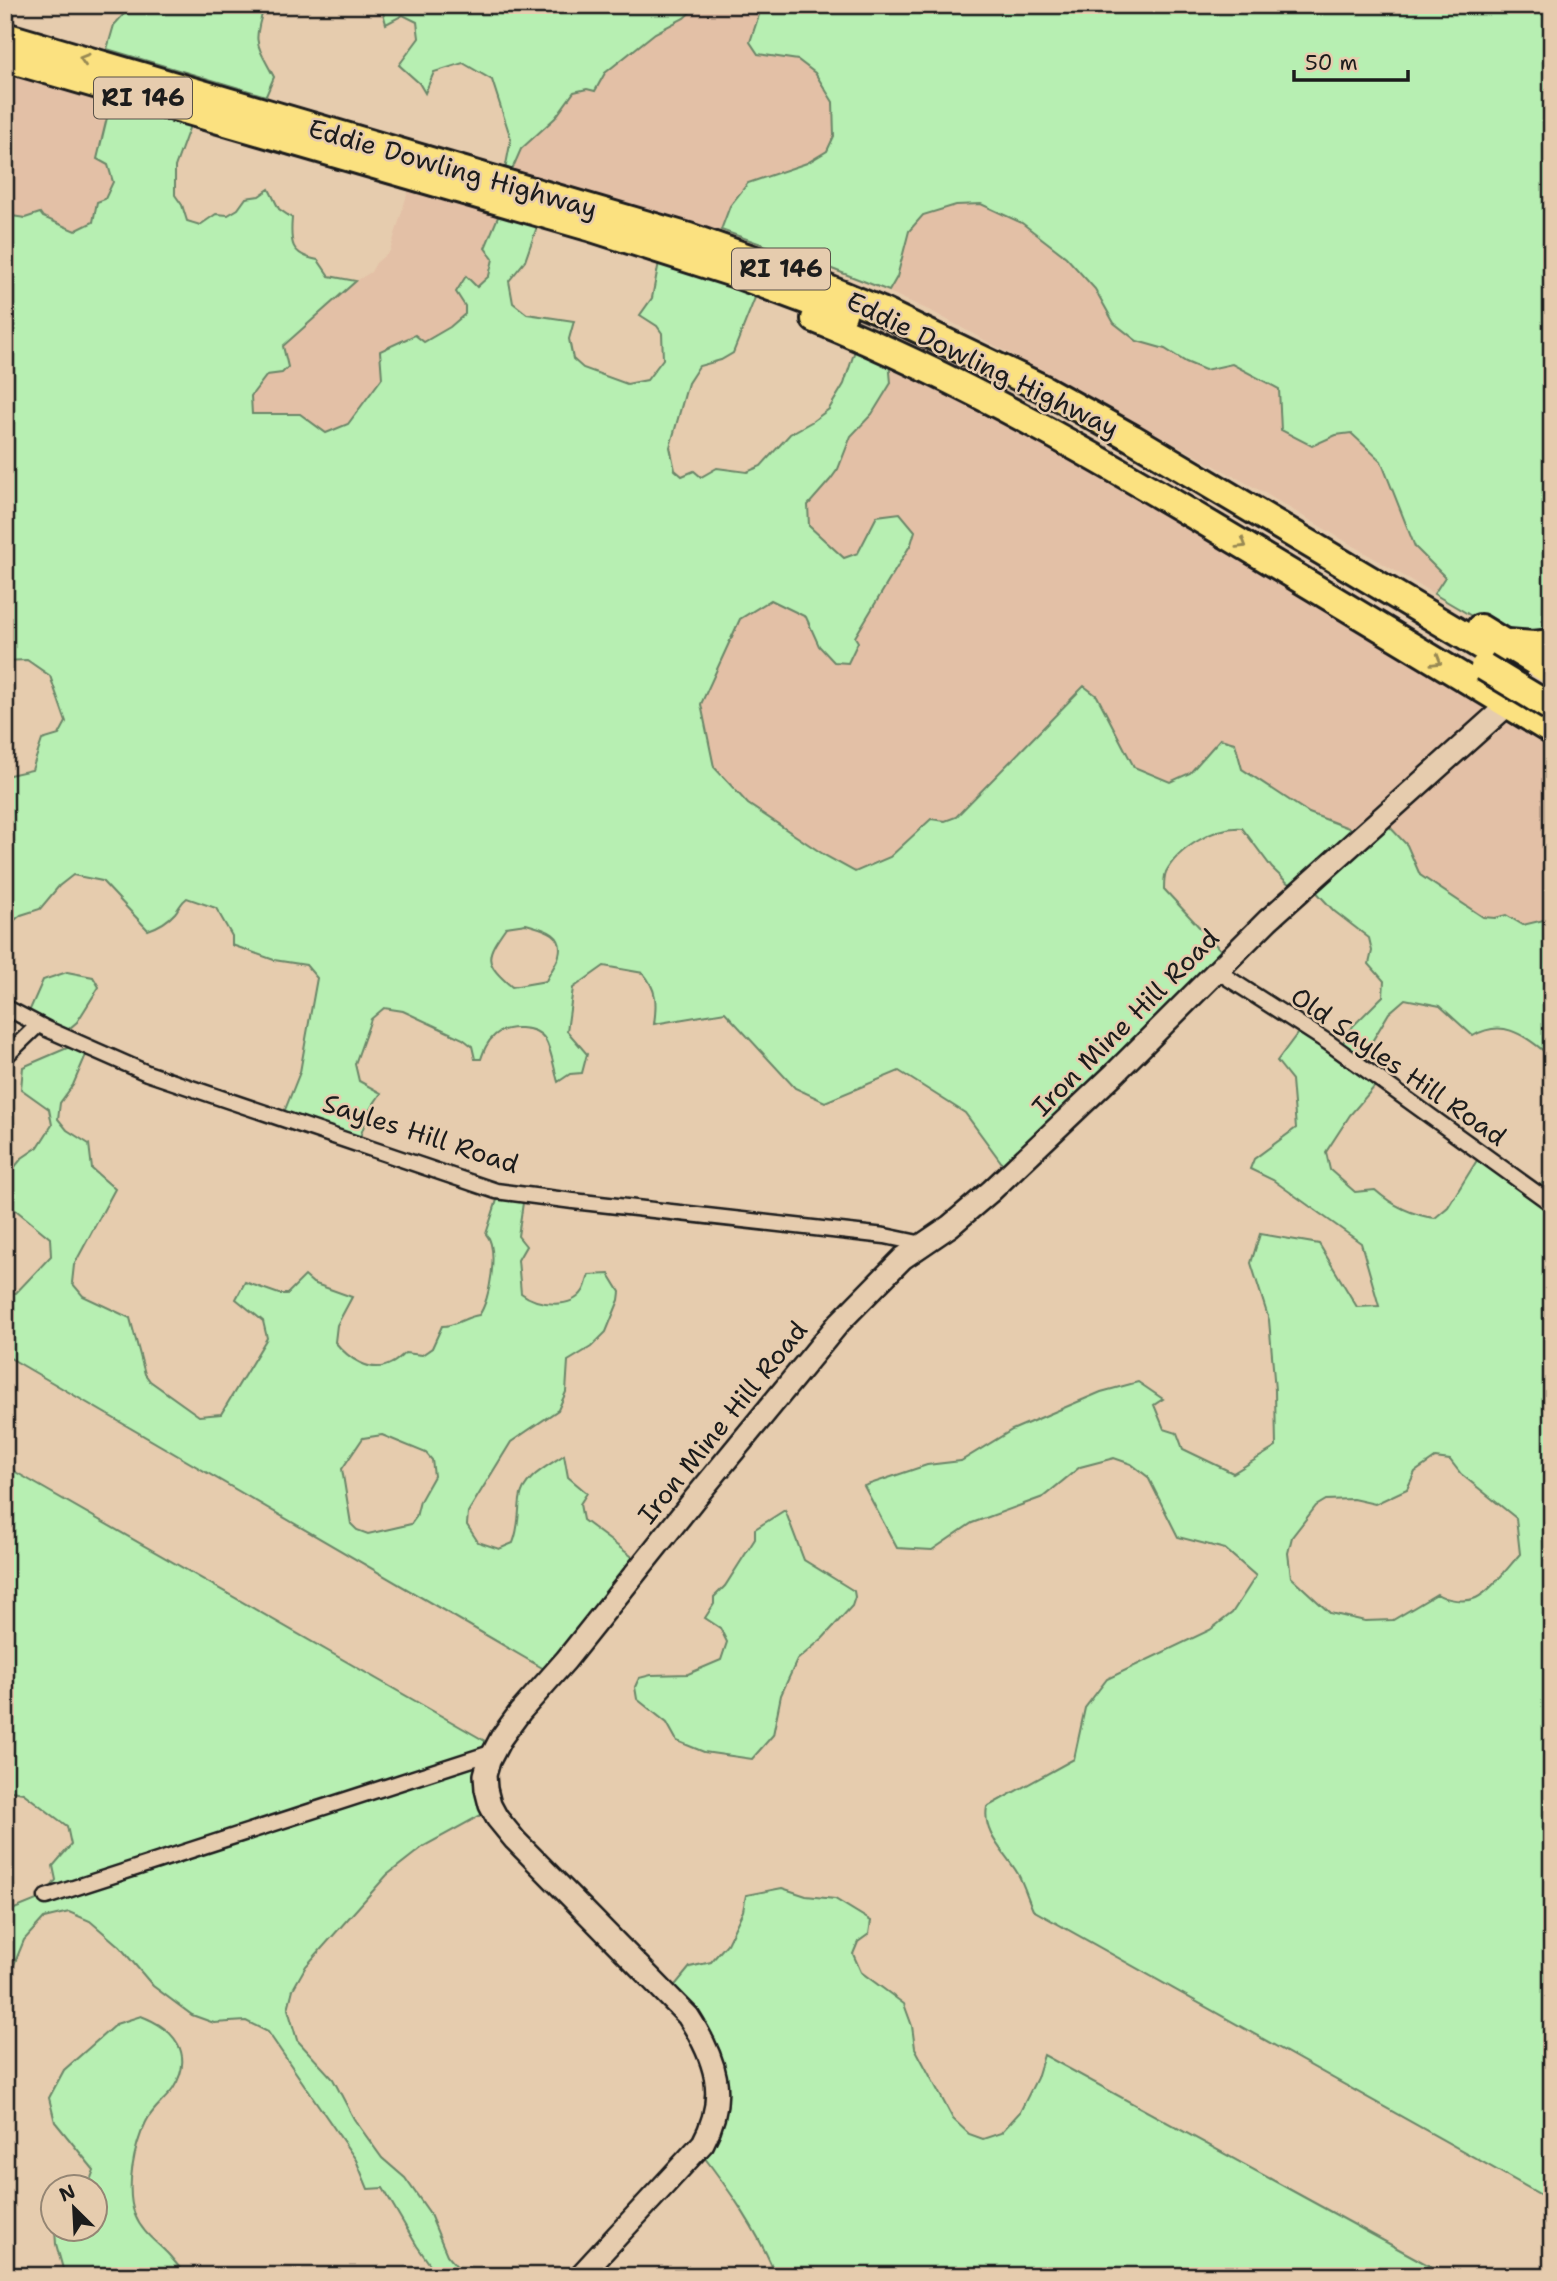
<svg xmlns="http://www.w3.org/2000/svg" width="1557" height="2281" font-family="'Shantell Sans',sans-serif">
	<rect width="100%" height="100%" fill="#e6ccae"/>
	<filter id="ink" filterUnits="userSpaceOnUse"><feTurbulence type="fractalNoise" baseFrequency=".0143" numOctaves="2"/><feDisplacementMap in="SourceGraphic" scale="14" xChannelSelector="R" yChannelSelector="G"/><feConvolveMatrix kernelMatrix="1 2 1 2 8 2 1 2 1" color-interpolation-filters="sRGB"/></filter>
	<g filter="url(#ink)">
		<g fill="#e3c0a6">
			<polygon points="698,5 772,5 760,12 750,42 758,54 799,60 815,73 833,102 834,136 827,151 807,163 748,183 730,206 721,230 699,228 511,172 521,149 555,118 574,92 588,89 595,91 605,73 655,33 684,18"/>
			<polygon points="5,63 112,97 108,165 113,182 105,199 97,203 93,222 75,231 43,217 40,213 25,218 5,215"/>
			<polygon points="410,185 500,212 489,276 477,287 466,276 456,292 465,306 465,314 450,327 423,342 382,378 348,424 326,433 300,414 252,414 251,396 267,375 282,373 283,346 356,281 371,272 376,263 390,251"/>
			<polygon points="981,204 1022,223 1066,257 1095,289 1114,323 1137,341 1165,349 1186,362 1205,370 1232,364 1279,389 1281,430 1312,446 1336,435 1351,433 1381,461 1415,547 1445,577 1434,594 1261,491 933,312 891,293 889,291 897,277 909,231 923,215 956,205"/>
			<polygon points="888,350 1552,731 1552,918 1523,925 1506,915 1495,918 1483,917 1420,875 1407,845 1359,832 1309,813 1242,769 1235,743 1219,740 1190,773 1170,782 1134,767 1097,696 1084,686 956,817 945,821 931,819 890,857 855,872 826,856 748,804 714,767 701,704 740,619 771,600 807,617 819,646 855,637 910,544 877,517 858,553 844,558 809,526 808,505 838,469 851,436 872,414"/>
		</g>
		<g fill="#b7efb2" stroke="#6a8667" stroke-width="2" fill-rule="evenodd">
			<path d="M125,5H265C252,43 256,43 274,77L266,96L107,49L114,25L124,14Z"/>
			<polygon points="381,5 698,5 684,18 655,33 605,73 595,91 587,89 574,92 555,118 521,149 511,172 505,170 511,139 492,80 463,63 434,72 425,93 419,83 399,65 419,38 417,22 403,15 386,24"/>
			<polygon points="772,5 1552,5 1552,632 1524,637 1487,625 1434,594 1445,577 1415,547 1381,461 1351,433 1336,435 1312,446 1281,430 1279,389 1232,364 1205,370 1186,362 1165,349 1137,341 1114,323 1095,289 1066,257 1022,223 981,204 956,205 923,215 909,231 897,277 889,291 819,264 721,230 730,206 748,183 807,163 827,151 834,136 833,102 815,73 798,60 758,54 750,42 760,12"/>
			<path d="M112,97L192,120L175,167V195L182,205L187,221L200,225L216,214L228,215L238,209L246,198L259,196L269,189L279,209L292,218C290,242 290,255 318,260L329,276L356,281L283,346L288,367L282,373L267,375L251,396L252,414H300L326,433L348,424L382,378L380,351L415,335L424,342L450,327L465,314V306L456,292L466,276L477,287L489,276L493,259L485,248L500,212L538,224L525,261L509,281L513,303L527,314L574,321L569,339L573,359L583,368L627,384L647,380L663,359L662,333L657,326L640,315L652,298L659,262L756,295L733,353L721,360L699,366L688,383L670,447L675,470L682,476L694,471L701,477L717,468L747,472L761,466L790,434L813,421L829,409L844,384L856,347L888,350L891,383L872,414L851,436L838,469L830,480L808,505L809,526L844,558L858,553L877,516L900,513L915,531L911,544L855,637L858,642L848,663L834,662L819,646L806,617L771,600L740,619L701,704L714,767L748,804L826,856L855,872L890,857L931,819L945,821L956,817L1084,686L1097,696L1134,767L1170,782L1190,773L1220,739L1235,743L1242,769L1309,813L1359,832L1385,822L1407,845L1420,875L1483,917L1495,918L1506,915L1523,925L1552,918V1057C1526,1038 1506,1017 1473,1036L1440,1006L1405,999L1389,1013L1358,1065L1376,1085L1350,1115L1326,1152L1330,1170L1355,1192L1375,1190C1393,1206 1411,1215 1435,1218L1448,1207L1479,1157L1537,1191L1552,1168V2201L1033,1910C1028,1899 1024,1885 1018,1874C1005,1852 982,1834 987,1807L1074,1759L1085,1708L1107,1679L1210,1630L1232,1613L1256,1576L1225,1549L1178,1537L1148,1477L1131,1464L1114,1458L1080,1467L1043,1497L972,1523L932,1550L897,1548L864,1486L927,1465L961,1461L1012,1430L1101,1392L1138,1382L1163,1399L1154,1405L1164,1429L1177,1433L1183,1449L1233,1473L1276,1447L1275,1390L1269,1320L1251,1263L1260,1234L1319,1244L1357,1307L1379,1306L1361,1243L1273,1180L1250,1169L1254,1159L1296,1128L1292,1080L1277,1061L1300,1030L1339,1049L1353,1026L1383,996L1384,981L1369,964L1372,951L1369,938L1334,911L1311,886L1297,892L1272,868L1242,828C1216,826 1178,848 1166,872C1164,877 1164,884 1164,889L1228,958L1007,1170L965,1113L899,1071L825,1102L795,1088L725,1012L654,1024C657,1002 657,990 643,973L604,966L573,988L567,1031L587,1054L582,1073L570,1074L558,1082C554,1069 552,1051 545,1039C536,1025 506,1025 495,1035C487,1042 484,1050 481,1059H475L472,1046L463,1039L403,1011L384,1008L371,1019L355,1064L359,1081L381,1093L369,1111L357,1146L283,1115L300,1072L317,978L306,965L274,960L232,945V936L216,908L187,898C180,903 180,907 175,913C168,921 157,927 148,930L102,881L73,875L59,886L40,909L21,915L5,928V776L32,770L42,740L59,735L66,722L50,676L27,660L5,661V215L25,218L40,213L43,217L75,231L93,222L97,202L105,199L113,182L108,165L97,159ZM526,924C543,929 565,933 559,955C557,964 549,973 546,981L512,987C483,962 485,957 506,927ZM1435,1458L1450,1460L1461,1474L1516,1518L1520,1554C1509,1566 1491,1591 1476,1598C1465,1603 1446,1600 1437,1594L1393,1620L1365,1621L1330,1613L1291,1577L1288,1553L1292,1537L1316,1506L1326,1500L1353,1499L1375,1504L1407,1489L1415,1472Z"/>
			<polygon points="67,972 93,977 99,987 77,1022 64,1033 28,1014 43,980"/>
			<path d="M81,1042L90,1052L85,1057L73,1085L60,1103L58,1119L67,1130L89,1144L92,1169L115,1189L74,1265L72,1283L83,1296L130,1318L145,1374L150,1381L199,1416L221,1414L267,1338L263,1321L236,1299L245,1282L279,1294H287L305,1276L313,1283L352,1297L337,1325L335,1342C348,1358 371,1375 392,1363C397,1361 401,1356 405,1353L422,1355L432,1348L442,1326C457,1326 464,1317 479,1315C490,1301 499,1248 486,1234L498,1197L522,1201L523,1203L518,1236L526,1246L518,1260L521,1293C536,1305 571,1310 583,1291C586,1287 587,1280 589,1275L609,1274L620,1292L619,1300L606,1332L591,1347L568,1361L566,1392L558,1410L511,1442L468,1512L467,1525L478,1542L499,1549L513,1543C519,1528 518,1516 520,1500C522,1478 548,1466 564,1455L568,1477L587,1493L580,1504L583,1520L639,1562L551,1673L5,1355V1291L16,1293L51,1256L50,1238L17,1211L5,1204V1179L22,1158L38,1147L52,1125L49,1109L21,1089L23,1067ZM382,1435L426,1453L432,1460L434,1476L420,1501L416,1517L411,1524L368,1534L357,1530L351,1524L342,1469L363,1438Z"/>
			<polygon points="5,1466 492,1745 492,1809 424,1846 387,1875 306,1966 293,1989 288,2009 297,2040 333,2079 354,2119 382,2158 405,2178 429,2212 447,2255 465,2276 438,2276 417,2246 383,2188 368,2189 356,2160 268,2032 246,2021 214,2023 192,2015 153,1986 120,1947 90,1921 69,1912 44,1918 24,1940 13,1967 5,2037 5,1909 12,1910 44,1897 56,1880 53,1866 71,1845 67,1826 23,1793 5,1790"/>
			<polygon points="785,1510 804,1560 854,1591 855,1597 852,1606 823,1638 797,1660 781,1695 773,1735 752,1759 704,1752 677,1741 667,1723 637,1699 635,1687 639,1678 651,1675 688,1674 721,1660 727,1642 720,1628 705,1618 714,1604 714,1597 725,1586 755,1539 755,1529"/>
			<path d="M782,1888L806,1896L835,1899L871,1921L869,1934L858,1942L853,1954L861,1972L904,2004L912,2026L915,2048L953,2119L969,2134L983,2139L1001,2133L1020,2112L1037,2078L1044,2055L1448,2276H776C758,2230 728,2188 698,2149L715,2074L671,1990L690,1967L711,1962L727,1944L743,1911L746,1895Z"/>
			<path d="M141,2016C175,2029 195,2054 173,2089C165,2100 152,2109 146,2122C134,2146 125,2189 135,2215C142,2233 157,2242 169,2255C175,2262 181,2269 186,2276H65L56,2244L55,2230L56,2228H94V2186H88L94,2170L55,2122L49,2098L64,2070L116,2024Z"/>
		</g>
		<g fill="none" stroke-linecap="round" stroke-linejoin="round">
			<g stroke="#1c1c1c" stroke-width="19">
				<g id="street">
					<polyline points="1217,971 1329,1043 1552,1204"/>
					<polyline points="5,1007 47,1029 147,1073 496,1191 573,1201 885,1236 923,1244"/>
					<polyline points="5,1057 38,1025"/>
					<polyline points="46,1897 494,1752"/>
				</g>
			</g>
			<g stroke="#1c1c1c" stroke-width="26">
				<path id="secondary" d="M580,2276L703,2143C729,2095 715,2058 688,2016L515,1840L497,1818L490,1805L486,1789L485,1775L489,1761L501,1738L520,1712L566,1660L696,1497L839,1323L903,1258L950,1226L991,1191L1115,1073L1268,920L1552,665"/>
			</g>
			<g stroke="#1c1c1c" stroke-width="32">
				<g id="highway">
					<polyline points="5,36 689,237 775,267 879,310 1044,389 1132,438 1493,653"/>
					<polyline points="5,58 592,228 733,273 843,314"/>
					<path d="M815,319C965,380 1104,461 1242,544C1346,607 1449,669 1552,731"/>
					<polyline points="1480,628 1552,672"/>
					<polyline points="1508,643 1533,645 1552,643"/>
				</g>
			</g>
			<use href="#street" stroke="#e6ccae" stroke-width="14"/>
			<use href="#secondary" stroke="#e6ccae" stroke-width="21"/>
			<use href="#highway" stroke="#fbe180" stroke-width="26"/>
			<g stroke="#1c1c1c" stroke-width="32" stroke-linecap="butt">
				<polyline id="highway-bridge" points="1484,667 1552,708"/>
			</g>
			<use href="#highway-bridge" stroke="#fbe180" stroke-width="26"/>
		</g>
		<defs><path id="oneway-chevron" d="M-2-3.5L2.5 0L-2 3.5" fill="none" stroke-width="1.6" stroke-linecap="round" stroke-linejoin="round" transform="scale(1.75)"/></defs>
		<g stroke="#978853">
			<use href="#oneway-chevron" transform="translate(84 59) rotate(-163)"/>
			<use href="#oneway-chevron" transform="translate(1242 544) rotate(31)"/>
			<use href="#oneway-chevron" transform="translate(1437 661) rotate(31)"/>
		</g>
	</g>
	<g text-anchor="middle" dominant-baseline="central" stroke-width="5" stroke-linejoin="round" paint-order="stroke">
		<g fill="#e6ccae" stroke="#595148" stroke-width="2">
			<rect x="94" y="77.5" width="98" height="41" rx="5"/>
			<rect x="732" y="248.5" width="98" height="41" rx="5"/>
		</g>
		<g font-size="24" font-weight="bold" fill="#1c1c1c">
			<text x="143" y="98">RI 146</text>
			<text x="781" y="269">RI 146</text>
		</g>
		<g font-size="26" fill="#1c1c1c" stroke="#e6ccae">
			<text transform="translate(453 168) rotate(16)">Eddie Dowling Highway</text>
			<text transform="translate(983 364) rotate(26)">Eddie Dowling Highway</text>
			<text transform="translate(1125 1022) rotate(-45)">Iron Mine Hill Road</text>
			<text transform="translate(1399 1066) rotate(35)">Old Sayles Hill Road</text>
			<text transform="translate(421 1133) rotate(18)">Sayles Hill Road</text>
			<text transform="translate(722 1422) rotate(-51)">Iron Mine Hill Road</text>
		</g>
	</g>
	<rect width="1557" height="2281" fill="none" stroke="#e6ccae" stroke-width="28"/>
	<rect x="14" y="14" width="1529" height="2253" fill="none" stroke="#1c1c1c" stroke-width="2.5" filter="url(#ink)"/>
	<g transform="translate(74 2208) rotate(336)"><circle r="33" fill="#e6ccae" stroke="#958674" stroke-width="2"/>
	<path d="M0-5L12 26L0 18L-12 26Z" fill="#1c1c1c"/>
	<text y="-10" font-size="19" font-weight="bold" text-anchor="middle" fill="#1c1c1c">N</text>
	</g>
	<path d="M1294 70v10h114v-10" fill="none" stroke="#1c1c1c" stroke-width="3.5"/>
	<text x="1305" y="70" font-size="21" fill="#1c1c1c" stroke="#e6ccae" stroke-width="5" paint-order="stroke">50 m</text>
</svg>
